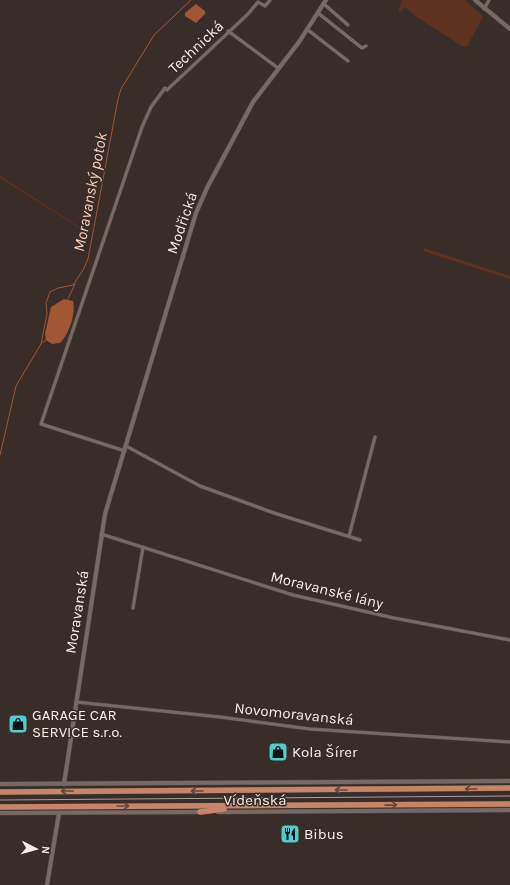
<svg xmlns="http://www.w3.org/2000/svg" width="510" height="885" font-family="Karla,sans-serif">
	<rect width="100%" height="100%" fill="#382d28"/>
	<g fill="#5d321e">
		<polygon points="402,0 465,0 483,16 468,45 466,47 462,46 418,18 405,7 400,12 398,11"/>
		<polygon points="0,176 89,233 89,234 0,178"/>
		<polygon points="424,248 510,276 510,279 423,251"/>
	</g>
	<g fill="#a15733">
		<polygon points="196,4 205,11 205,14 196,23 185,16 185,13"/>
		<path d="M64,299L73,301C76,314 69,334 60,343L52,344L46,340L45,334L51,307Z"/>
	</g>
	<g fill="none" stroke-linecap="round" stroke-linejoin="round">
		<g stroke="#a15733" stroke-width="1">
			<polyline points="68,299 75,284"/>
			<polyline points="42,343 46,340"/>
			<polyline points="0,455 16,386 41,344 47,314 46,303 50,292 58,288 73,285 83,270 88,259 118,99 121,89 154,35 191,0"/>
		</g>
		<g stroke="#534945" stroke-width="4">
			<g id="minor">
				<polyline points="324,4 348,25"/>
				<polyline points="484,9 489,0"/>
				<polyline points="318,13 362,48 366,46"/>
				<polyline points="308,30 348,61"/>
				<polyline points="228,31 278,68"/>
				<polyline points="167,90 248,14 258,2 265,6 270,0"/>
				<polyline points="126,446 200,486 274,513 360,540"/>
				<polyline points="125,451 41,424 142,127 151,107 165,88"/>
				<polyline points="101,534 293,595 394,618 510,640"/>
				<polyline points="349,536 375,437"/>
				<polyline points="133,608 143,547"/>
				<polyline points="76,702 220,717 310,729 510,742"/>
			</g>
		</g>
		<g stroke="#534945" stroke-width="5">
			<g id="tertiary">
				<polyline points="475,0 510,29"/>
				<polyline points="0,784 510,781"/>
				<polyline points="64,784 105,514 196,213 207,188 253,102 299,42 326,0"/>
				<polyline points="218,812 510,810"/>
				<polyline points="0,813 202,812"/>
				<polyline points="47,885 59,813"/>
			</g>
		</g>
		<g stroke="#534945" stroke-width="6">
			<g id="trunk">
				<polyline points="0,792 510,788"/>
				<polyline points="0,807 510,804"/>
				<polyline points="200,812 224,809"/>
			</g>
		</g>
		<use href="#minor" stroke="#776a64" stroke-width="3"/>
		<use href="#tertiary" stroke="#776a64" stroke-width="4"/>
		<use href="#trunk" stroke="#c78466" stroke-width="5.5"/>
		<polyline stroke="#a79f9a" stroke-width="1" points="0,800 510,796"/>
	</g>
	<defs><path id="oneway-shaft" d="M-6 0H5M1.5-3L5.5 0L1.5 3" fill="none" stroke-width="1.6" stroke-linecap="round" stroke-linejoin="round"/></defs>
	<g stroke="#63473b">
		<use href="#oneway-shaft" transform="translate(471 789) rotate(180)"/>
		<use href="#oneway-shaft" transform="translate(341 790) rotate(180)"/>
		<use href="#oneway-shaft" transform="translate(67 791) rotate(180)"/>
		<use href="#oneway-shaft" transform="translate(197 791) rotate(180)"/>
		<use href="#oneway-shaft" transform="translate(391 805) rotate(-1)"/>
		<use href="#oneway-shaft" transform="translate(123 806)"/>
	</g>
	<defs>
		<g id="shop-square" transform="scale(1)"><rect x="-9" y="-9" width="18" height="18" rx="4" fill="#52cdcd" stroke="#382d28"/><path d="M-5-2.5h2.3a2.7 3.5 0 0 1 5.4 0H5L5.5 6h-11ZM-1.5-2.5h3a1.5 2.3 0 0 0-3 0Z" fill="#111"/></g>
		<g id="restaurant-square" transform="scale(1)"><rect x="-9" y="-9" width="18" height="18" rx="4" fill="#52cdcd" stroke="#382d28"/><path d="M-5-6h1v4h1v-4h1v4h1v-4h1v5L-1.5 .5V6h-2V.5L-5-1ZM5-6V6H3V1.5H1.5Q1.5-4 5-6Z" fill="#111"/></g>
	</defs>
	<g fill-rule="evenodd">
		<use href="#shop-square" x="18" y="724"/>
		<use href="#shop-square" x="278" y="752"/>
		<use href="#restaurant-square" x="290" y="834"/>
	</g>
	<g text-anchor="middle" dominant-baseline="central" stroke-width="3" stroke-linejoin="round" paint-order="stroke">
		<g font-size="15" fill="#f6efeb" stroke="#382d28">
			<text transform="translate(196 47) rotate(-43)">Technická</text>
			<text transform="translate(182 223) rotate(-71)">Modřická</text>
			<text transform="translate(327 590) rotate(14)">Moravanské lány</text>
			<text transform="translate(77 612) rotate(-81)">Moravanská</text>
			<text transform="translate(294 714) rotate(6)">Novomoravanská</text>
			<text x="255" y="800">Vídeňská</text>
		</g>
		<g font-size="15" fill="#f6efeb" stroke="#382d28" text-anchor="start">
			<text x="32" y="715">GARAGE CAR<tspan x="32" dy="17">SERVICE s.r.o.</tspan></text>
			<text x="292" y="752">Kola Šírer</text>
			<text x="304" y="834">Bibus</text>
		</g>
		<g font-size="16" font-style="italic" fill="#fdd2be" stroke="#382d28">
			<text transform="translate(90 192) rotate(-79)">Moravanský potok</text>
		</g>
	</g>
	<g transform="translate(36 849) rotate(96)" stroke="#382d28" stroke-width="3" paint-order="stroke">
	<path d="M0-3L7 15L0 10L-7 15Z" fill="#f6efeb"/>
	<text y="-6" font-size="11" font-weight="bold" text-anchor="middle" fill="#f6efeb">N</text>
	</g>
</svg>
